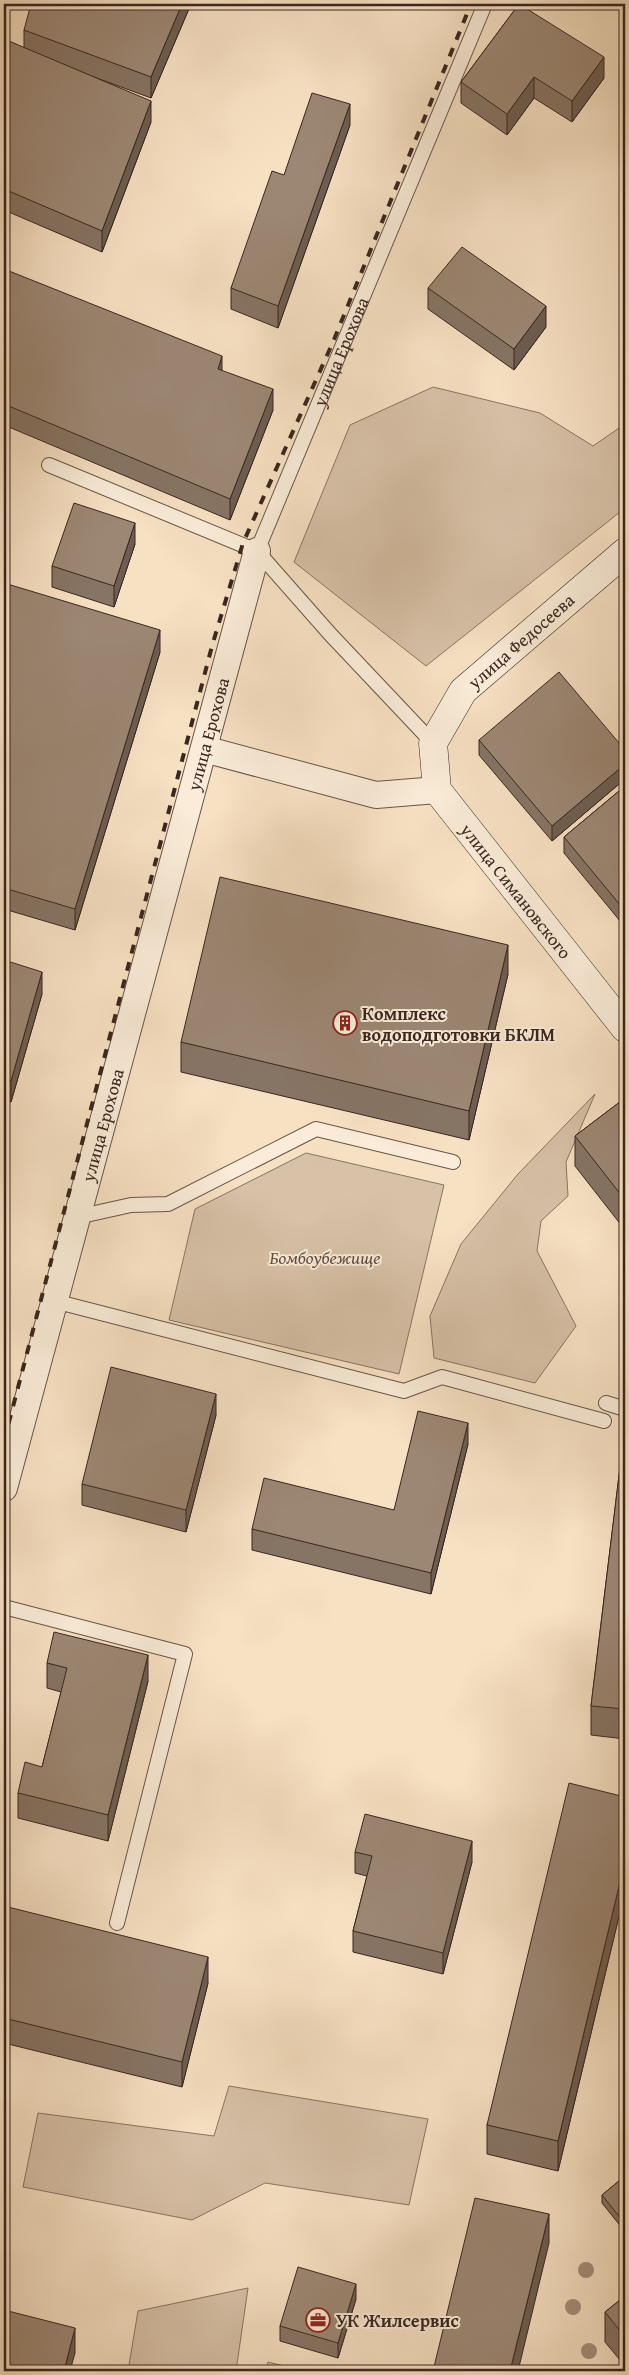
<svg xmlns="http://www.w3.org/2000/svg" width="629" height="2375" font-family="'Gentium Book Plus',serif">
	<rect width="100%" height="100%" fill="#f7e1c3"/>
	<filter id="stains"><feTurbulence type="fractalNoise" baseFrequency=".004" numOctaves="4"/><feColorMatrix values="0 0 0 0 .2 0 0 0 0 .09 0 0 0 0 .02 0 0 0 .5 -.17"/></filter>
	<radialGradient id="worn" r=".72"><stop offset=".6" stop-color="#630" stop-opacity="0"/><stop offset="1" stop-color="#630" stop-opacity=".3"/></radialGradient>
	<g fill="#d7c1a7" stroke="#887463">
		<polygon points="433,387 540,413 593,446 625,424 625,508 426,666 294,562 350,425"/>
		<polygon points="595,1094 566,1162 568,1196 541,1221 537,1251 576,1326 535,1383 434,1358 430,1316 461,1244 518,1174"/>
		<polygon points="306,1153 444,1185 399,1374 169,1320 195,1209"/>
		<polygon points="229,2086 428,2119 409,2205 265,2183 192,2220 23,2187 38,2113 214,2136"/>
		<polygon points="248,2288 236,2371 128,2371 138,2311"/>
		<polygon points="268,2362 304,2371 266,2371"/>
	</g>
	<g fill="none" stroke-linecap="round" stroke-linejoin="round">
		<g stroke="#695548" stroke-width="16">
			<g id="lane">
				<polyline points="49,465 257,551 330,634 433,743"/>
				<path id="s1" d="M257,551L485,4"/>
				<polyline points="77,1217 131,1205 168,1204 316,1129 453,1162"/>
				<polyline points="54,1301 404,1391 442,1377 604,1421"/>
				<polyline points="606,1403 625,1409"/>
				<polyline points="4,1607 185,1654 117,1923"/>
			</g>
		</g>
		<g stroke="#695548" stroke-width="28">
			<g id="street">
				<polyline points="204,749 376,795 437,790"/>
				<path id="s2" d="M4,1488L257,551"/>
			</g>
		</g>
		<g stroke="#3a261f" stroke-width="29">
			<g id="secondary">
				<path id="s3" d="M625,552L463,691L433,743L437,790L625,1028"/>
			</g>
		</g>
		<use href="#lane" stroke="#faecd8" stroke-width="14"/>
		<use href="#street" stroke="#faecd8" stroke-width="26"/>
		<use href="#secondary" stroke="#faecd8" stroke-width="28"/>
		<polyline stroke="#3a261f" stroke-width="4" stroke-dasharray="9 9" stroke-linecap="butt" points="4,1441 212,646 243,543 333,342 471,4"/>
	</g>
	<g fill="#a4907c">
		<circle cx="586" cy="2270" r="8"/>
		<circle cx="573" cy="2307" r="8"/>
		<circle cx="589" cy="2351" r="8"/>
	</g>
	<g fill="#867464" stroke="#3a261f">
		<polygon points="191,4 151,98 94,77 151,122 102,252 4,210 4,39 24,48 24,30"/>
		<polygon points="519,4 604,78 572,122 534,98 507,135 461,103 461,82"/>
		<polygon points="350,125 278,328 231,309 231,288 284,175"/>
		<polygon points="4,269 222,371 273,410 230,520 4,425"/>
		<polygon points="428,288 546,327 514,370 428,309"/>
		<polygon points="135,544 114,607 52,587 52,566"/>
		<polygon points="4,583 160,652 75,930 4,909"/>
		<polygon points="479,740 625,750 625,779 552,841 479,755"/>
		<polygon points="625,786 625,927 564,853 564,837"/>
		<polygon points="4,960 42,994 11,1102 4,1100"/>
		<polygon points="508,974 469,1140 181,1072 181,1042"/>
		<polygon points="625,1098 625,1230 575,1166 575,1136"/>
		<polygon points="216,1415 186,1532 82,1505 82,1484"/>
		<polygon points="625,1426 625,1739 591,1735 591,1706"/>
		<polygon points="468,1444 431,1594 252,1550 252,1529 394,1510"/>
		<polygon points="47,1663 148,1681 108,1841 18,1818 18,1793 42,1767 61,1692 47,1688"/>
		<polygon points="625,1797 625,1891 558,2171 487,2154 487,2125"/>
		<polygon points="355,1852 472,1862 443,1974 353,1952 353,1931 367,1876 355,1873"/>
		<polygon points="4,1906 208,1983 182,2087 4,2043"/>
		<polygon points="625,2176 622,2228 602,2203 602,2195"/>
		<polygon points="625,2296 625,2366 605,2342 605,2312"/>
		<polygon points="356,2299 338,2358 280,2341 280,2326"/>
	</g>
	<g fill="#6d5e51" stroke="#3a261f">
		<polygon points="182,4 191,4 151,98 151,77"/>
		<polygon points="604,57 604,78 572,122 572,101"/>
		<polygon points="534,77 534,98 507,135 507,114"/>
		<polygon points="151,101 151,122 102,252 102,231"/>
		<polygon points="350,104 350,125 278,328 278,306"/>
		<polygon points="546,306 546,327 514,370 514,349"/>
		<polygon points="222,356 222,377 218,369"/>
		<polygon points="273,389 273,410 230,520 230,499"/>
		<polygon points="135,523 135,544 114,607 114,586"/>
		<polygon points="160,630 160,652 75,930 75,909"/>
		<polygon points="625,764 625,779 552,841 552,826"/>
		<polygon points="508,945 508,974 469,1140 469,1111"/>
		<polygon points="42,972 42,994 11,1102 11,1081"/>
		<polygon points="216,1394 216,1415 186,1532 186,1510"/>
		<polygon points="468,1423 468,1444 431,1594 431,1573"/>
		<polygon points="148,1655 148,1681 108,1841 108,1815"/>
		<polygon points="472,1841 472,1862 443,1974 443,1953"/>
		<polygon points="625,1861 625,1891 558,2171 558,2141"/>
		<polygon points="208,1957 208,1983 182,2087 182,2062"/>
		<polygon points="549,2214 549,2243 518,2371 510,2371"/>
		<polygon points="625,2218 625,2226 622,2228 622,2220"/>
		<polygon points="356,2284 356,2299 338,2358 338,2343"/>
		<polygon points="75,2328 75,2353 70,2371 64,2371"/>
	</g>
	<g fill="#9c8774" stroke="#3a261f">
		<polygon points="31,4 182,4 151,77 24,30"/>
		<polygon points="519,4 604,57 572,101 534,77 507,114 461,82"/>
		<polygon points="4,39 151,101 102,231 4,189"/>
		<polygon points="312,93 350,104 278,306 231,288 272,171 284,175"/>
		<polygon points="462,247 546,306 514,349 428,288"/>
		<polygon points="4,269 222,356 218,369 273,389 230,499 4,404"/>
		<polygon points="74,503 135,523 114,586 52,566"/>
		<polygon points="4,583 160,630 75,909 4,888"/>
		<polygon points="559,672 625,750 625,764 552,826 479,740"/>
		<polygon points="625,786 625,911 564,837"/>
		<polygon points="220,877 508,945 469,1111 181,1042"/>
		<polygon points="4,960 42,972 11,1081 4,1078"/>
		<polygon points="625,1098 625,1200 575,1136"/>
		<polygon points="111,1367 216,1394 186,1510 82,1484"/>
		<polygon points="418,1411 468,1423 431,1573 252,1529 264,1478 394,1510"/>
		<polygon points="625,1426 625,1709 591,1706"/>
		<polygon points="54,1632 148,1655 108,1815 18,1793 25,1762 42,1767 67,1668 47,1663"/>
		<polygon points="569,1783 625,1797 625,1861 558,2141 487,2125"/>
		<polygon points="365,1814 472,1841 443,1953 353,1931 372,1856 355,1852"/>
		<polygon points="4,1906 208,1957 182,2062 4,2018"/>
		<polygon points="625,2176 625,2218 622,2220 602,2195"/>
		<polygon points="475,2198 549,2214 510,2371 433,2371"/>
		<polygon points="298,2267 356,2284 338,2343 280,2326"/>
		<polygon points="625,2296 625,2337 605,2312"/>
		<polygon points="4,2310 75,2328 64,2371 4,2371"/>
	</g>
	<defs>
		<g id="building-ring" transform="scale(1.25)"><circle r="9.5" fill="#faecd8" stroke="#8f2418" stroke-width="1.5"/><path d="M-4-6H4V6H1V3H-1V6H-4ZM-2.5-4.3h1.7v1.8h-1.7ZM.8-4.3h1.7v1.8H.8ZM-2.5-1h1.7V.8h-1.7ZM.8-1h1.7V.8H.8Z" fill="#8f2418"/></g>
		<g id="office-ring" transform="scale(1.25)"><circle r="9.5" fill="#faecd8" stroke="#8f2418" stroke-width="1.5"/><path d="M-6-3h4V-5.5h4V-3h4V5H-6ZM-1-4.5V-3h2v-1.5ZM-6 0V1H6V0Z" fill="#8f2418"/></g>
	</defs>
	<g fill-rule="evenodd">
		<use href="#building-ring" x="345" y="1023"/>
		<use href="#office-ring" x="318" y="2320"/>
	</g>
	<g text-anchor="middle" dominant-baseline="central" stroke-width="4" stroke-linejoin="round" paint-order="stroke">
		<g font-size="18" fill="#3a261f" stroke="#faecd8">
			<text stroke="none"><textPath href="#s1" startOffset="216">улица Ерохова</textPath></text>
			<text transform="translate(521 641) rotate(-41)">улица Федосеева</text>
			<text stroke="none"><textPath href="#s2" startOffset="781">улица Ерохова</textPath></text>
			<text stroke="none"><textPath href="#s3" startOffset="449">улица Симановского</textPath></text>
			<text stroke="none"><textPath href="#s2" startOffset="376">улица Ерохова</textPath></text>
		</g>
		<g font-size="18" font-weight="bold" fill="#3a261f" stroke="#faecd8" text-anchor="start">
			<text x="362" y="1013">Комплекс<tspan x="362" dy="21">водоподготовки БКЛМ</tspan></text>
			<text x="336" y="2320">УК Жилсервис</text>
		</g>
		<g font-size="18" font-style="italic" fill="#614d41" stroke="#faecd8">
			<text x="325" y="1257">Бомбоубежище</text>
		</g>
	</g>
	<rect width="629" height="2375" fill="none" stroke="#f7e1c3" stroke-width="20"/>
	<rect x="5" y="5" width="619" height="2365" fill="none" stroke="#3a261f" stroke-width="2.5"/>
	<rect x="10" y="10" width="609" height="2355" fill="none" stroke="#3a261f"/>
	<rect width="100%" height="100%" filter="url(#stains)"/>
	<rect width="100%" height="100%" fill="url(#worn)"/>
</svg>
